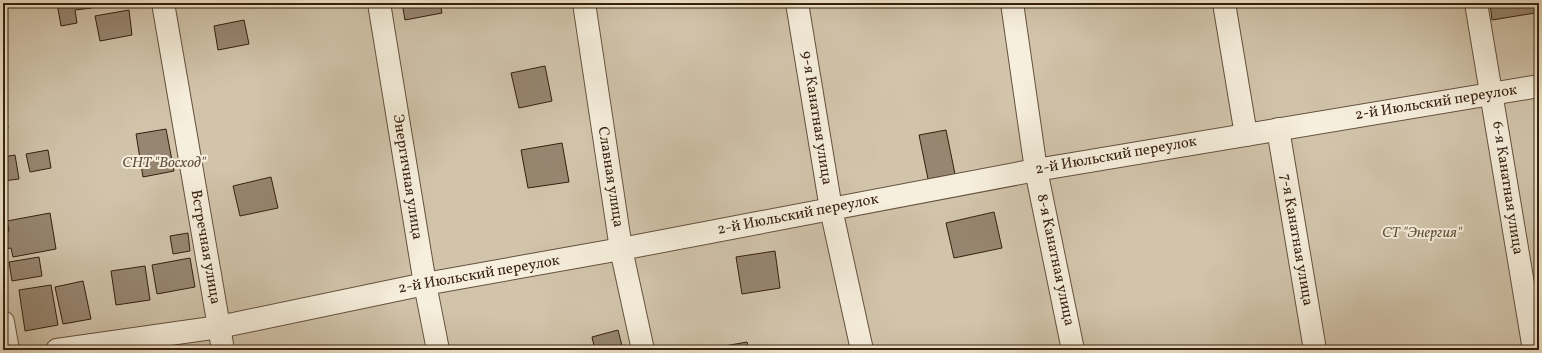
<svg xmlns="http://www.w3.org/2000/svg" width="1542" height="353" font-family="Vollkorn,serif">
	<rect width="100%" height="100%" fill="#f1e6cb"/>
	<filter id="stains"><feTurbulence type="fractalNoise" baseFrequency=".005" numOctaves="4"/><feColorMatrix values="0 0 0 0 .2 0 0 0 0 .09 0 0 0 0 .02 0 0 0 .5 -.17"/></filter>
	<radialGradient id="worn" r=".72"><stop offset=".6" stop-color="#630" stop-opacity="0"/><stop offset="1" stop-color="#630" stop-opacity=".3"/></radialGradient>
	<rect fill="#d1c4ab" stroke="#83725d" x="3" y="3" width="1536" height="347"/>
	<g fill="#978671" stroke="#351f0f">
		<polygon points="57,3 91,3 92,8 75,10 77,23 61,26"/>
		<polygon points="402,3 440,3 442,13 405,20"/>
		<polygon points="1490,3 1534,3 1535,13 1492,20"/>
		<polygon points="129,10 132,35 100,41 95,16"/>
		<polygon points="244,20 249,44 218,50 214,26"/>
		<polygon points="545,66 552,101 519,108 511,73"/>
		<polygon points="3,105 8,128 3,129"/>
		<polygon points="166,129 174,171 143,177 136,134"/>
		<polygon points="3,130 6,146 3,147"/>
		<polygon points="946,130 955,174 928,179 919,135"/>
		<polygon points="562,143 569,182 528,188 521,150"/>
		<polygon points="48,150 51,168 30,172 26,154"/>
		<polygon points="15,155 19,179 3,181 3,157"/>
		<polygon points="271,177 278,208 240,216 233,186"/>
		<polygon points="994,212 1002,248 954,258 946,223"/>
		<polygon points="50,213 56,249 13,257 11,248 5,249 3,233 9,231 7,221"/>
		<polygon points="188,233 190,251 173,254 170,236"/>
		<polygon points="775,251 780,288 742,294 736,257"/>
		<polygon points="39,257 42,276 12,281 9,262"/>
		<polygon points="190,258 195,287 157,294 152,265"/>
		<polygon points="145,266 150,300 116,305 111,271"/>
		<polygon points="83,281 91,319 63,324 55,287"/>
		<polygon points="51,285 58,325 25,331 19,290"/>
		<polygon points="618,330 623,350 595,350 592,337"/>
		<polygon points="747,342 749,350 720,350 719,347"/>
	</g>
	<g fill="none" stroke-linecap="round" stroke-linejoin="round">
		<g stroke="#64513e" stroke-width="24">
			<g id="minor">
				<polyline points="163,3 223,350"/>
				<polyline points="379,3 425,284 438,350"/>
				<polyline points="584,3 621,249 643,350"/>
				<polyline points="797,3 831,209 862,350"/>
				<polyline points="1012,3 1036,170 1073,350"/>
				<polyline points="1224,3 1246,135"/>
				<polyline points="1476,3 1534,350"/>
				<polyline points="1278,129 1315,350"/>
				<polyline points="3,322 8,350"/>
				<polyline points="57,350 219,327 425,284 621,249 1036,170 1539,86"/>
			</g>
		</g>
		<use href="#minor" stroke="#f6efdd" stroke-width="22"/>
	</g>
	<g text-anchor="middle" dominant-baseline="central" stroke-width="4" stroke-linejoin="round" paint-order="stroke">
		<g font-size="15" fill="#351f0f" stroke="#f6efdd">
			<text transform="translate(1436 103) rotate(-9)">2-й Июльский переулок</text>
			<text transform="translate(816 118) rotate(81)">9-я Канатная улица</text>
			<text transform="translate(1116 156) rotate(-10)">2-й Июльский переулок</text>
			<text transform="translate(407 177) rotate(81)">Энергичная улица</text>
			<text transform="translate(610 177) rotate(81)">Славная улица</text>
			<text transform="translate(1507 188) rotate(81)">6-я Канатная улица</text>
			<text transform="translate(798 215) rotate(-11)">2-й Июльский переулок</text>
			<text transform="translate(1296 240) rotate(80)">7-я Канатная улица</text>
			<text transform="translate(205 247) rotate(80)">Встречная улица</text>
			<text transform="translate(1055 260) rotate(78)">8-я Канатная улица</text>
			<text transform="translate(479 275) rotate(-10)">2-й Июльский переулок</text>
		</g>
		<g font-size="15" font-style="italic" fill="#64513e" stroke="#f6efdd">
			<text x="164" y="163">СНТ "Восход"</text>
			<text x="1422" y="233">СТ "Энергия"</text>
		</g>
	</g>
	<rect width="1542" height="353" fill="none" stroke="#f1e6cb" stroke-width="16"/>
	<rect x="4" y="4" width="1534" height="345" fill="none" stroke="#351f0f" stroke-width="2"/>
	<rect x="8" y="8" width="1526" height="337" fill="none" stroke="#351f0f"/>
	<rect width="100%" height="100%" filter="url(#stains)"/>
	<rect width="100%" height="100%" fill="url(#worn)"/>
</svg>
